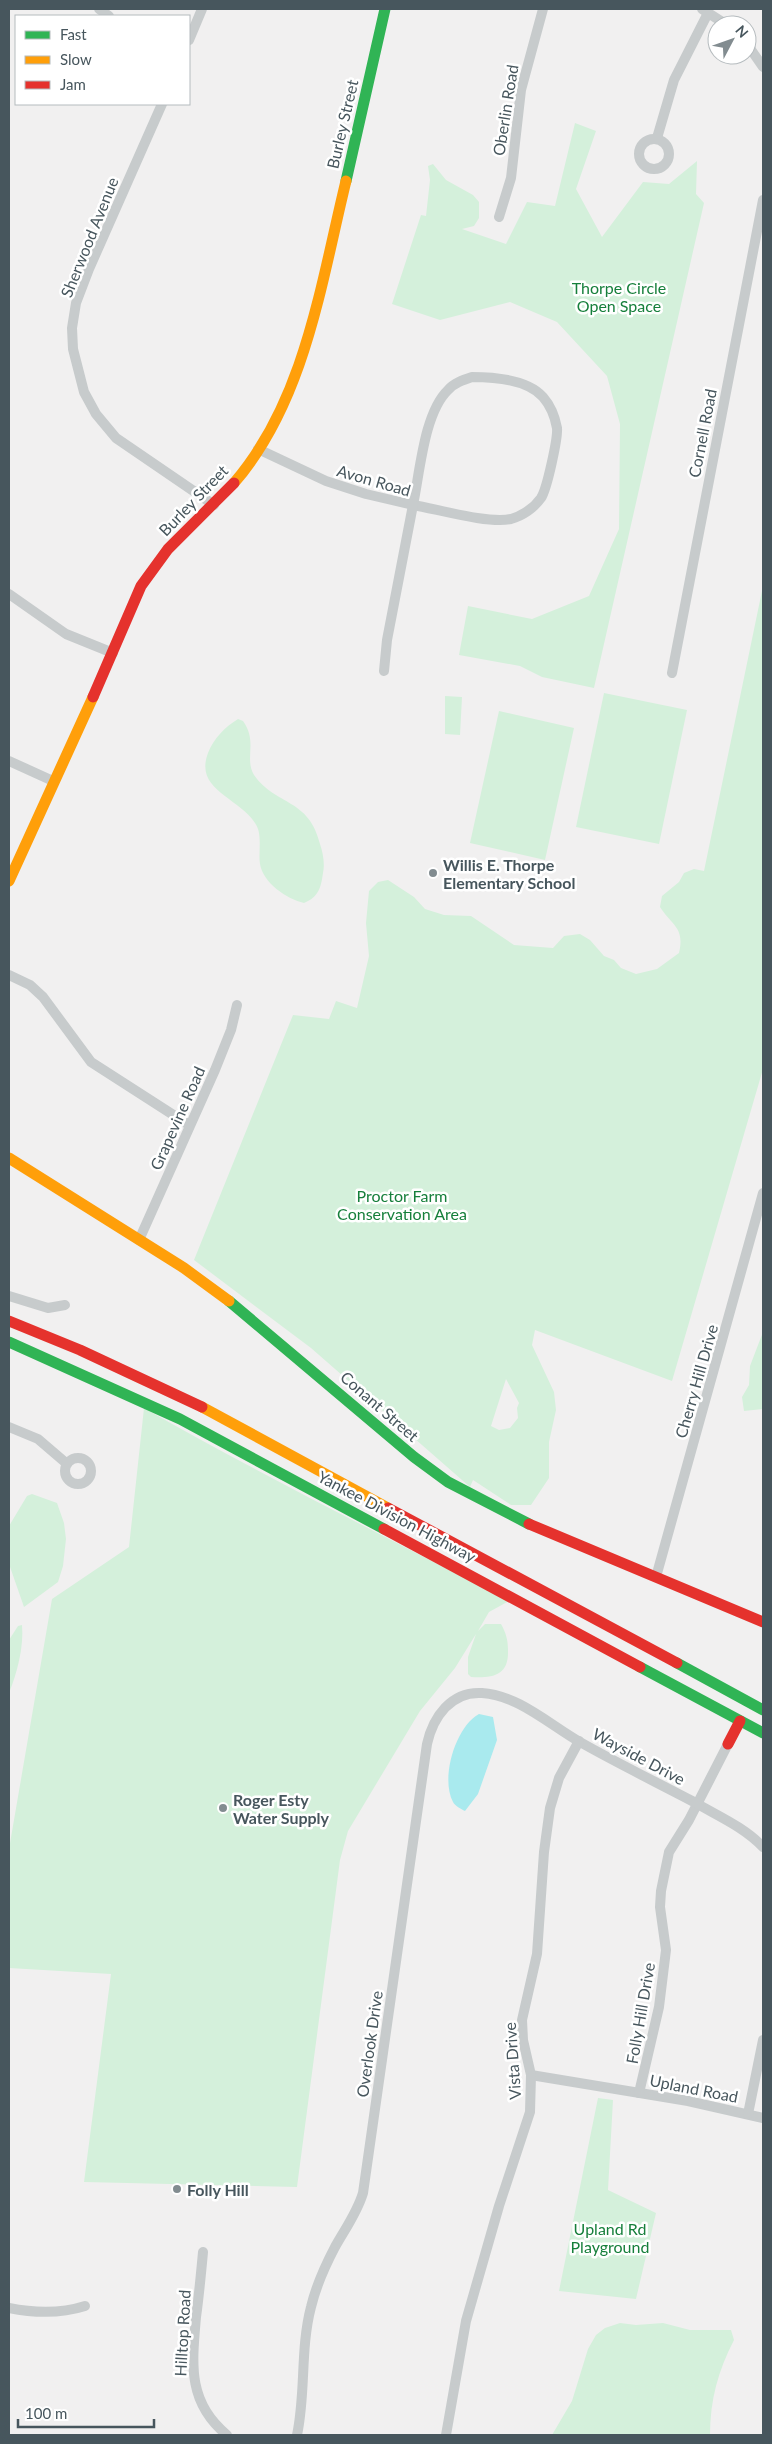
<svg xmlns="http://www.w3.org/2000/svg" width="772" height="2444" font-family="Lato,sans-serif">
	<rect width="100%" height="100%" fill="#f1f0f0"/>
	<g fill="#d4f0db" fill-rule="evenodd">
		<polygon points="575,123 596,131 576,189 602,237 643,182 669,184 697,161 696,194 704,203 594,688 542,677 520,666 459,655 468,606 532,619 589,596 619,529 620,424 607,376 557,322 510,302 440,320 392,304 421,215 426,216 430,180 428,166 433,164 446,180 473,195 479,202 479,218 474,226 462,229 506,244 527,202 555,206"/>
		<path d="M763,586V1069L672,1381L535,1330L532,1345L554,1392L556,1410L549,1442V1478L531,1505H511L473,1480L470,1487L311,1348L194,1260L293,1015L329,1019L336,1001L357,1008L369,956L366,923L369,891L378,882L388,880L414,897L425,909L444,915L471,916L514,945L553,948L564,936L580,934L590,940L604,956L614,960L621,968L636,974L657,969L679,953C685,927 672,926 660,907L662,896L679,882L684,873L694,869L704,871ZM506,1379L519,1403L517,1408L518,1418L510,1428L499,1430L491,1426Z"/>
		<polygon points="604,693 687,710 659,844 576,827"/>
		<polygon points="445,696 462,697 460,735 445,734"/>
		<polygon points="499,711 574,728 545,860 470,843"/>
		<path d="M238,719L243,721C258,742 244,758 254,775C276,806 309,798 320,844C323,853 325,864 323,873C321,887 319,897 304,903C287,899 263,883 260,864C258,852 263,834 255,823C238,797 194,790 208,753C214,738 225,727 238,719Z"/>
		<polygon points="763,1332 763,1409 744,1411 742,1397 749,1385 750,1366"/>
		<path d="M144,1408C263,1476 387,1537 509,1601L489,1612L478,1631L485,1624H501C506,1633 508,1640 508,1650C509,1676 493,1678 471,1677L468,1674V1657L476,1634L455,1668L420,1711L348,1831L340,1860L297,2187L84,2182L111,1974L9,1968V1849L52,1599L129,1547Z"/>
		<polygon points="32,1494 57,1503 64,1523 66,1539 63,1566 58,1582 24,1607 9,1564 9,1526 27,1496"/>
		<path d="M22,1625C24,1647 17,1673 9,1693V1640L18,1626Z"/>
		<polygon points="598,2098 613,2100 608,2190 656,2213 636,2299 559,2291"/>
		<path d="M620,2323L636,2325L663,2323L690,2330H731L734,2340C718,2371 710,2400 710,2435H552L572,2401L588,2349L596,2335L605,2328Z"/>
	</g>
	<path fill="#a9eaee" d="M479,1714L493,1717L497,1740L478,1794L465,1811C461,1809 455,1806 453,1802C440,1778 456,1726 479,1714Z"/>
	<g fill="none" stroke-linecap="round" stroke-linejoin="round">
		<g stroke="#c7cbcc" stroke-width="10">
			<polyline points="99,9 109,16"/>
			<polyline points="702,9 727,25"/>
			<polyline points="189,40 202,9"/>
			<polyline points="747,44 763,67"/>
			<polyline points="162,104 89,269 76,303 72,328 73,349 84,392 96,414 116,438 214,505"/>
			<polyline points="657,138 674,80 708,13"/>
			<circle cx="654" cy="154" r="15"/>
			<polyline points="499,217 511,178 521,90 543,9"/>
			<path d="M472,377C494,377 527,379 543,397C550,405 555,417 557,428C558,438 547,489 541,498C534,508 522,516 511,519C488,524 437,509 413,505C420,472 424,413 448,390C454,383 463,380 472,377Z"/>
			<polyline points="258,449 326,481 366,494 413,505 387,640 384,671"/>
			<polyline points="9,594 66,634 113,653"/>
			<polyline points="672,673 763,200"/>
			<polyline points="9,761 53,781"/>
			<polyline points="9,975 30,985 43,997 91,1062 189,1125"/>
			<polyline points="139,1240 215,1070 231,1030 237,1005"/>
			<polyline points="9,1296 48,1308 65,1305"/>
			<polyline points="9,1427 38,1439 66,1463"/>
			<circle cx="78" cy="1471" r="13"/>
			<polyline points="656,1577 763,1193"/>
			<polyline points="531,2075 688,2101 763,2118"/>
			<polyline points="639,2093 659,2007 666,1950 660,1907 661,1891 669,1852 689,1820 728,1744"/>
			<polyline points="748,2114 763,2040"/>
			<path d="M203,2252C201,2274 199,2296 196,2317C192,2364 187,2402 227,2435"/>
			<path d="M9,2308C34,2313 60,2314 85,2306"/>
			<path d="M297,2435C306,2393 300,2349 311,2307C316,2286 325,2266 335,2247C345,2229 357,2213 363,2193L427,1744C433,1717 451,1691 482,1693C518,1695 550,1725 580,1742C617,1763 656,1782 694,1802C718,1816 744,1827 763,1847"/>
			<polyline points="446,2435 466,2321 499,2206 530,2112 531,2075 523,2040 522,2020 537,1954 544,1852 550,1808 559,1778 579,1741"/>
		</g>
		<g stroke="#30b455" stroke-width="11">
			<polyline points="346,181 385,9"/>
			<polyline points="229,1301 414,1457 448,1482 529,1524"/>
			<polyline points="9,1342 180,1419 384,1529"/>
			<polyline points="677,1663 763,1710"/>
			<polyline points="640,1667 763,1733"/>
		</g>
		<g stroke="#ff9f0a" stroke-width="11">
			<path d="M234,483C305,401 321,283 346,181"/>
			<polyline points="9,881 93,697"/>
			<polyline points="9,1158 184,1268 229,1301"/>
			<polyline points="202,1407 388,1508"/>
		</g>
		<g stroke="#e5322d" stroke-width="11">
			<polyline points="93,697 141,586 168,549 234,483"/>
			<polyline points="9,1321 80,1350 202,1407"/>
			<polyline points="388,1508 677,1663"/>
			<polyline points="529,1524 763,1622"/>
			<polyline points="384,1529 640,1667"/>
			<polyline points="728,1744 740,1721"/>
		</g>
	</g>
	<g fill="#828c90" stroke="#fff" stroke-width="2">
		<circle cx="433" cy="873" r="5"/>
		<circle cx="223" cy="1808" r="5"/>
		<circle cx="177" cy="2189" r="5"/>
	</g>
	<g text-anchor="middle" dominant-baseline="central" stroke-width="5" stroke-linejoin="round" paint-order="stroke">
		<g font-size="16" fill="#47565d" stroke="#fff">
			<text transform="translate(505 110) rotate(-81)">Oberlin Road</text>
			<text transform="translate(342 124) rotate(-77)">Burley Street</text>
			<text transform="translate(89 237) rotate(-68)">Sherwood Avenue</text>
			<text transform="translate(702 433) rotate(-79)">Cornell Road</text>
			<text transform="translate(374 480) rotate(16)">Avon Road</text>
			<text transform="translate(193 500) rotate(-46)">Burley Street</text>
			<text transform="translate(177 1118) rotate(-66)">Grapevine Road</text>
			<text transform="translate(696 1381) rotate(-74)">Cherry Hill Drive</text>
			<text transform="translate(380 1406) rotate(41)">Conant Street</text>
			<text transform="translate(397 1516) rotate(28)">Yankee Division Highway</text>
			<text transform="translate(639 1756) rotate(28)">Wayside Drive</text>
			<text transform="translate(640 2013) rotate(-80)">Folly Hill Drive</text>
			<text transform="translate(369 2044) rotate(-82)">Overlook Drive</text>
			<text transform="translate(512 2061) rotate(-94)">Vista Drive</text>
			<text transform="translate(694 2088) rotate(11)">Upland Road</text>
			<text transform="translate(182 2333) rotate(-87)">Hilltop Road</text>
		</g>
		<g font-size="16" fill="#167f3b" stroke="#fff">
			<text x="619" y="287">Thorpe Circle<tspan x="619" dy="18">Open Space</tspan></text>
			<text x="402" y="1195">Proctor Farm<tspan x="402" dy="18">Conservation Area</tspan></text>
			<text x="610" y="2228">Upland Rd<tspan x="610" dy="18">Playground</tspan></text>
		</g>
		<g font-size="16" font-weight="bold" fill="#47565d" stroke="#fff" text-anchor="start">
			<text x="443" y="864">Willis E. Thorpe<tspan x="443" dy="18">Elementary School</tspan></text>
			<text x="233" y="1799">Roger Esty<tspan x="233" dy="18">Water Supply</tspan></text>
			<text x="187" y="2189">Folly Hill</text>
		</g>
	</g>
	<rect width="772" height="2444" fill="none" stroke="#47565d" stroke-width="20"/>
	<rect x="15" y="15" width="175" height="90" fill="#ffffff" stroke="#b5bbbe"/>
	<rect x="25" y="31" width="25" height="8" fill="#30b455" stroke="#b5bbbe"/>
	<text x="60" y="40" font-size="15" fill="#47565d">Fast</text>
	<rect x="25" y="56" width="25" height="8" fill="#ff9f0a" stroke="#b5bbbe"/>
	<text x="60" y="65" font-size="15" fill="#47565d">Slow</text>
	<rect x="25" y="81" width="25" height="8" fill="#e5322d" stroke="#b5bbbe"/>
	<text x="60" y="90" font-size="15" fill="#47565d">Jam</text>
	<g transform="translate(732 40) rotate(49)"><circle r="24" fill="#ffffff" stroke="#b5bbbe"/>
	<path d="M0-4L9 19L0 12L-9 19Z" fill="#828c90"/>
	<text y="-8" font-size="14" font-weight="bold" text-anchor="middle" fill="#47565d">N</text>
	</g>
	<path d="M18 2419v8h136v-8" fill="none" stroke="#47565d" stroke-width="2.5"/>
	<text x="25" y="2419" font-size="15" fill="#47565d" stroke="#ffffff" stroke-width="4" paint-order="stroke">100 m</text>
</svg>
